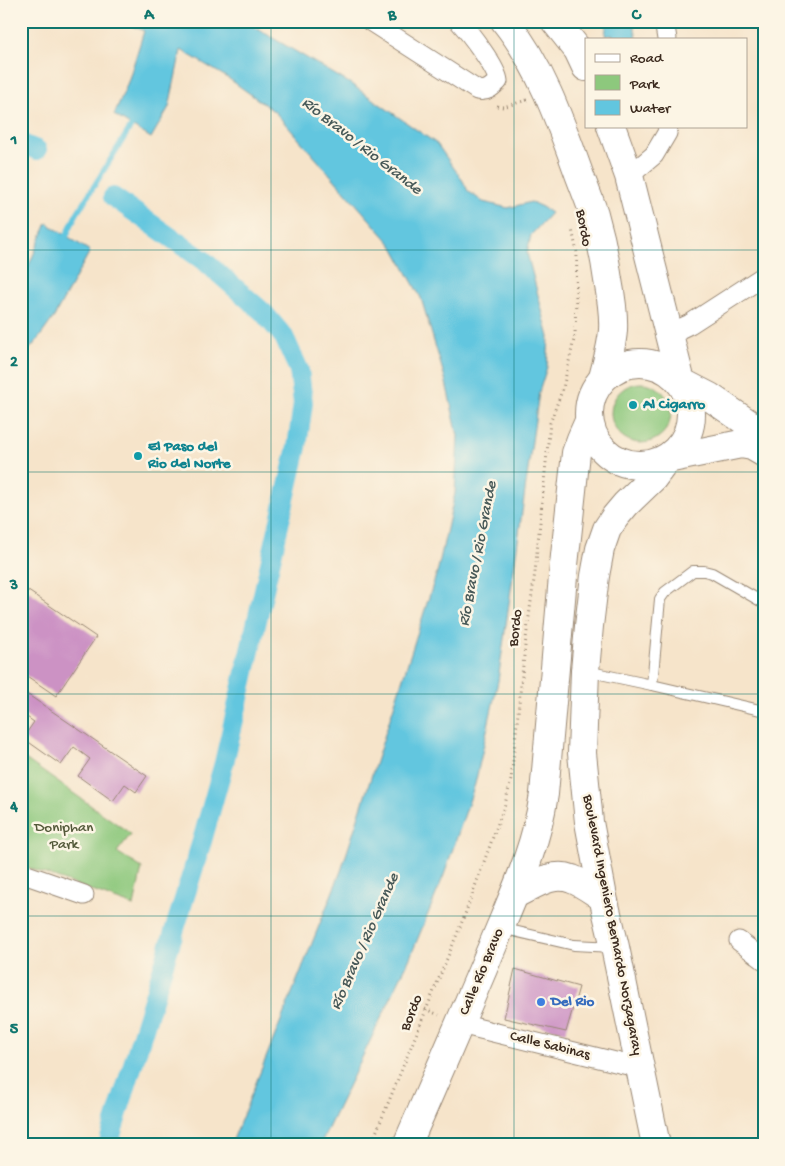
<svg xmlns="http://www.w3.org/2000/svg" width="785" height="1166" font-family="'Gochi Hand',sans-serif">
	<rect width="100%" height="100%" fill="#fcf5e5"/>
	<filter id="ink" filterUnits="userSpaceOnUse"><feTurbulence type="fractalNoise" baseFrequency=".02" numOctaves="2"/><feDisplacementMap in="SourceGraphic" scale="10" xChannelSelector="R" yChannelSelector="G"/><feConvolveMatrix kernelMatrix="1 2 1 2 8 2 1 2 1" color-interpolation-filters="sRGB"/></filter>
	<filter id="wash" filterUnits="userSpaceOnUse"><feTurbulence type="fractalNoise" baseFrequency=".0096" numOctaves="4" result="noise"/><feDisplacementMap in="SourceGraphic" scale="20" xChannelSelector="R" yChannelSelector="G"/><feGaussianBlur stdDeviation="1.12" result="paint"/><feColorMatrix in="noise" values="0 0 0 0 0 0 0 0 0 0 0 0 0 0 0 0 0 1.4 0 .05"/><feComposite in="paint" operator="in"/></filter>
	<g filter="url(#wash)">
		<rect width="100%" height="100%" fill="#f6e4ca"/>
		<g fill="#8dc87d" stroke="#64794e">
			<circle cx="641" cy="413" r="30"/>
			<polygon points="21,756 131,834 117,852 142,868 134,906 21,865"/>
		</g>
		<g fill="#62c6df" stroke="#4e787e">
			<polygon points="122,21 244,21 351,84 437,144 463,181 468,191 483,202 508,208 531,202 542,207 551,213 531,235 527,253 549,337 547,367 539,392 498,681 475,784 444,875 409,960 320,1145 231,1145 341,871 438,569 455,493 458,436 445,378 421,298 392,245 275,112 228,78 181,50 169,107 151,138 114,115 128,82 144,31"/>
			<polygon points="607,21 637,21 634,25 637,39 614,39 613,35 605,36"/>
			<polygon points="47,223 90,251 54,317 36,342 21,358 21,277 26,272"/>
		</g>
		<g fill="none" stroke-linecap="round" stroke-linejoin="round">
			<polyline stroke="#62c6df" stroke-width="5.5" points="64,241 76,215 135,120"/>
			<g stroke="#62c6df" stroke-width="20">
				<polyline points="21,143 27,146 37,150"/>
				<polyline points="108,1145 202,841 224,763 297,447 303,403 299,370 284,337 263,312 203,260 113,197"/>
			</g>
		</g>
		<g id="blocks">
			<g fill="#cc92c4">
				<polygon points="21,586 96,637 56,696 21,672"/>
				<polygon points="21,690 147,776 136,792 125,784 113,801 78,776 90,759 74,747 61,765 23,738 34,722 21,713"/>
				<polygon points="515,969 579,987 566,1032 504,1018"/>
			</g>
		</g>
	</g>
	<g filter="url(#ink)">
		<use href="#blocks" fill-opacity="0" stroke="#988774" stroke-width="1"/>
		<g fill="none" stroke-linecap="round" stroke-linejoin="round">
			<g stroke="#988774" stroke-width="12">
				<g id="lane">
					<polyline points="586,671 652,685 660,599 665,592 693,571 704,571 712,573 764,603"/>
					<polyline points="652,685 760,710 764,709"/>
					<polyline points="501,928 574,945 614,947"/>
				</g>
			</g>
			<g stroke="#988774" stroke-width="21">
				<g id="street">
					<path d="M370,21L477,90C487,92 491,88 498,81C497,68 469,32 459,21"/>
					<polyline points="664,21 667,39"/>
					<polyline points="629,176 654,155 667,133 668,126"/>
					<polyline points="669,334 690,324 764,276"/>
					<polyline points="21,873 84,895"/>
					<polyline points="739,941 764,960"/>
					<polyline points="460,1024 640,1068"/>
				</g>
			</g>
			<g stroke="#988774" stroke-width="30">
				<g id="primary">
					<polyline points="681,382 710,397 764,434"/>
					<path d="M515,894C533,886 552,871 572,879C583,883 593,891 603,897"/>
					<path d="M407,1145C436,1078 465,1012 493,945C514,894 536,849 544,794L564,565L576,453L581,439L589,421"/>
					<polyline points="656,1145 615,947 603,897 589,822 582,753 585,671 589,626 595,576 600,549 607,529 615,517 626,504 653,478 667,459 741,444 752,446 764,453"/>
				</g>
			</g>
			<g stroke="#988774" stroke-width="30">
				<g id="highway">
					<path d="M505,21C540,65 559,118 578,171C583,185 589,199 594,214C600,235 605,258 608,280C611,296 614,313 613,330C612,346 607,362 603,378"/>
					<polyline points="555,21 578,50 586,67"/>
					<polyline points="611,126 629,176 681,382"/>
					<circle cx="640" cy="414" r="51"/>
				</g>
			</g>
			<g stroke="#988774" stroke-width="3" stroke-dasharray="1 4" stroke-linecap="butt">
				<polyline points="497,106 503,107 527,100"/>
				<polyline points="425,1009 439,1015"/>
				<polyline points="371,1145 464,917 505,804 511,780 525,646 535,572 550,423 563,388 575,335 577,253 572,229"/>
			</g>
			<use href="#lane" stroke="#fff" stroke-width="10"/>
			<use href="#street" stroke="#fff" stroke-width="19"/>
			<use href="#primary" stroke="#fff" stroke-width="28"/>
			<use href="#highway" stroke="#fff" stroke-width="28"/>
		</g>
	</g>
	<path fill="none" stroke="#0f766e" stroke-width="1" stroke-opacity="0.55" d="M271,21V1145M514,21V1145M21,250H764M21,472H764M21,694H764M21,916H764"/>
	<g fill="#0f9aa8" stroke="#fcf5e5" stroke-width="2">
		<circle cx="633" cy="405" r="5"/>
		<circle cx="138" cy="456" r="5"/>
	</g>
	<circle fill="#3f7fe0" stroke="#fcf5e5" stroke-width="2" cx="541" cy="1002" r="5"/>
	<g text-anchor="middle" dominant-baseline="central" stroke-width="5" stroke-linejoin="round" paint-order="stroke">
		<g font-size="15" fill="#3b2a1e" stroke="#fcf5e5">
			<text transform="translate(583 228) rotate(80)">Bordo</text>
			<text transform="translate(516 628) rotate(-83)">Bordo</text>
			<text transform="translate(612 925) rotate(79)">Boulevard Ingeniero Bernardo Norzagaray</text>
			<text transform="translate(482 972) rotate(-67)">Calle Río Bravo</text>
			<text transform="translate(412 1013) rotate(-68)">Bordo</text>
			<text transform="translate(550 1046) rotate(14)">Calle Sabinas</text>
		</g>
		<g font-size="15" font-weight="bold" fill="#0d838f" stroke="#fcf5e5" text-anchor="start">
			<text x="643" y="405">Al Cigarro</text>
			<text x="148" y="447">El Paso del<tspan x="148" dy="17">Rio del Norte</tspan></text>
		</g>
		<g font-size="15" fill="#54593a" stroke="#fcf5e5">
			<text x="64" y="828">Doniphan<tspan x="64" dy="17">Park</tspan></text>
		</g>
		<g font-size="15" font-weight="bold" fill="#366cbe" stroke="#fcf5e5" text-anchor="start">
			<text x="551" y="1002">Del Rio</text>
		</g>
		<g font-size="16" font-style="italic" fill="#475958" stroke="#fcf5e5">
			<text transform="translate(361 147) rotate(38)">Río Bravo / Rio Grande</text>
			<text transform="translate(479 554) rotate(-79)">Río Bravo / Rio Grande</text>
			<text transform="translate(366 942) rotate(-66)">Río Bravo / Rio Grande</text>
		</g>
	</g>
	<rect width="785" height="1166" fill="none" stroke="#fcf5e5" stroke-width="55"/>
	<rect x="585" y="38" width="162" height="90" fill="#fcf5e5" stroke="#afa495"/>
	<rect x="595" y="54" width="25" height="8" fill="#ffffff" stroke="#afa495"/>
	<text x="630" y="62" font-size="15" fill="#3b2a1e">Road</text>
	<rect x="595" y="75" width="25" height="15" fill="#8dc87d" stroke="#afa495"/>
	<text x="630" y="88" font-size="15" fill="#3b2a1e">Park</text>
	<rect x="595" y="100" width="25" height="15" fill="#62c6df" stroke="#afa495"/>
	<text x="630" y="112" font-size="15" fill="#3b2a1e">Water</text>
	<rect x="28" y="28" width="730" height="1110" fill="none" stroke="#0f766e" stroke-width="2"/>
	<g font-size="16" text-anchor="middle" font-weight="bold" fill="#0f766e">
		<text x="149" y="19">A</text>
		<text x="392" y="19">B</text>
		<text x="636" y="19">C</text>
		<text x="14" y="144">1</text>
		<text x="14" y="366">2</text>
		<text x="14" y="589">3</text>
		<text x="14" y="811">4</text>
		<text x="14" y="1033">5</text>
	</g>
</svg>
